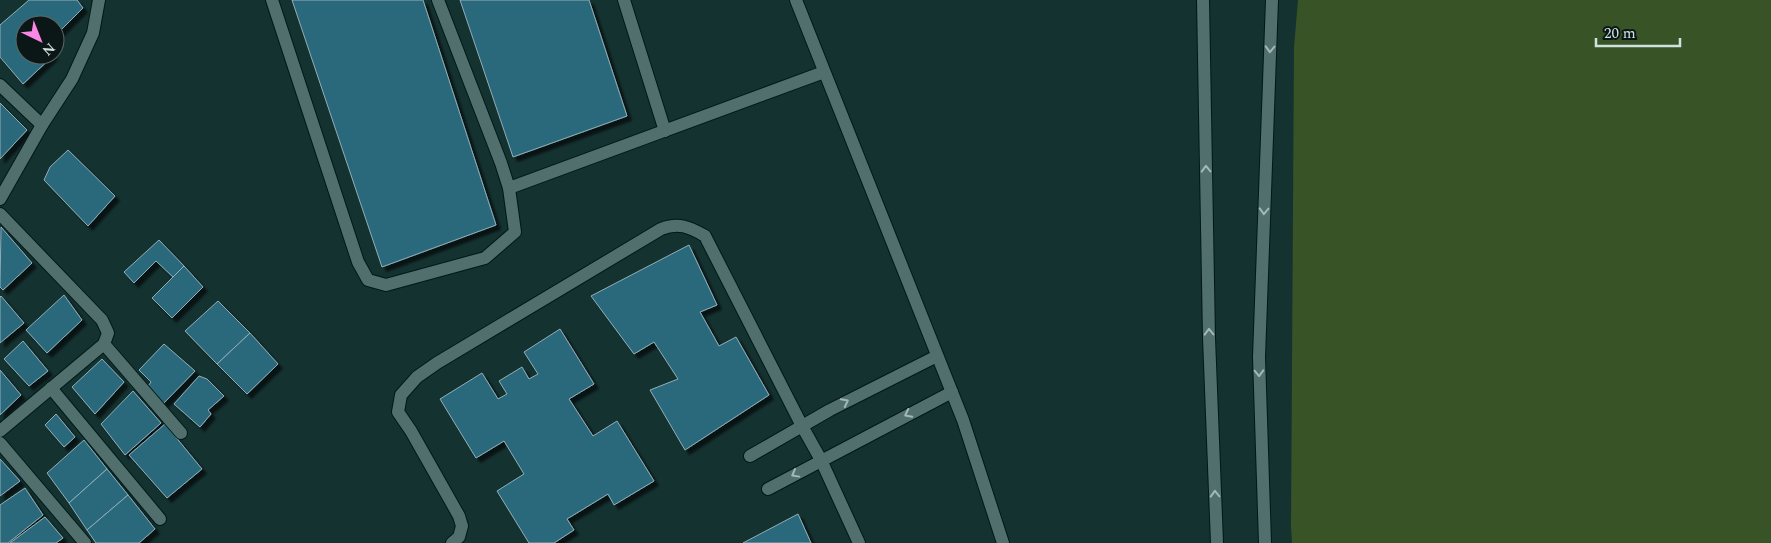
<svg xmlns="http://www.w3.org/2000/svg" width="1771" height="543" font-family="Spectral,serif">
	<defs>
		<filter id="shadow"><feDropShadow dx="4.5" dy="4.5" stdDeviation="1" flood-color="#0009"/></filter>
	</defs>
	<rect width="100%" height="100%" fill="#143230"/>
	<polygon fill="#385326" points="1298,0 1771,0 1771,543 1292,543 1291,527 1294,47"/>
	<g fill="#2b697c" stroke="#91aeb8" filter="url(#shadow)">
		<polygon points="29,0 77,0 83,8 55,36 55,25 25,25 25,55 54,55 23,84 0,57 0,25"/>
		<polygon points="292,0 423,0 496,225 382,267"/>
		<polygon points="460,0 589,0 627,116 513,157"/>
		<polygon points="0,103 27,130 0,159"/>
		<polygon points="68,150 115,196 88,226 44,180 50,167"/>
		<polygon points="1,227 32,263 3,290 0,287"/>
		<polygon points="159,240 184,266 173,277 156,261 134,283 124,272"/>
		<polygon points="689,245 717,305 700,312 719,346 736,337 769,395 685,450 650,390 678,379 654,342 634,354 591,296"/>
		<polygon points="184,266 203,287 172,318 152,298"/>
		<polygon points="64,295 82,320 47,353 26,330"/>
		<polygon points="1,296 24,323 0,343 0,297"/>
		<polygon points="218,301 250,333 217,364 185,331"/>
		<polygon points="560,329 594,384 569,399 593,436 617,421 654,481 614,505 608,494 567,519 574,530 554,543 529,543 497,491 524,474 504,441 476,458 440,399 482,373 498,399 507,394 499,381 522,367 529,379 538,374 524,352"/>
		<polygon points="250,333 278,364 247,394 217,364"/>
		<polygon points="23,341 48,371 29,386 4,359"/>
		<polygon points="164,344 195,371 163,404 146,389 151,382 139,370"/>
		<polygon points="102,359 124,382 95,414 72,387"/>
		<polygon points="0,370 21,395 0,415"/>
		<polygon points="199,376 207,379 224,396 208,410 211,414 200,427 174,404"/>
		<polygon points="133,391 161,423 125,455 101,424"/>
		<polygon points="56,414 75,437 64,447 45,425"/>
		<polygon points="165,424 202,469 167,498 129,455"/>
		<polygon points="84,440 107,469 69,503 47,473"/>
		<polygon points="0,459 20,481 0,496"/>
		<polygon points="107,469 128,495 87,530 69,503"/>
		<polygon points="25,488 43,515 8,543 0,543 0,505"/>
		<polygon points="128,495 155,529 139,543 96,543 87,530"/>
		<polygon points="798,514 811,543 743,543"/>
		<polygon points="45,517 63,538 56,543 10,543"/>
	</g>
	<g fill="none" stroke-linecap="round" stroke-linejoin="round">
		<g stroke="#001918" stroke-width="14">
			<g id="minor">
				<polyline points="272,0 358,262 368,280 386,285 485,258 515,232 509,188"/>
				<polyline points="438,0 501,163 509,188 824,72"/>
				<polyline points="624,0 665,131"/>
				<polyline points="796,0 963,420 1003,543"/>
				<polyline points="1203,0 1209,338 1217,543"/>
				<polyline points="0,85 42,125"/>
				<polyline points="0,199 42,125 72,79 93,33 99,0"/>
				<polyline points="0,214 102,320 108,333 104,344 0,431"/>
				<polyline points="104,344 181,433"/>
				<polyline points="51,388 160,519"/>
				<polyline points="0,443 85,543"/>
				<polyline points="750,456 830,410 937,356"/>
				<polyline points="768,489 952,392"/>
				<path d="M452,543L459,537L462,526L459,516L411,431L398,412L401,395L417,377L437,363L661,229C678,222 690,227 705,236L802,426L821,460L859,543"/>
				<polyline points="1265,543 1259,357 1272,0"/>
			</g>
		</g>
		<use href="#minor" stroke="#506f6d" stroke-width="12"/>
	</g>
	<defs><path id="oneway-chevron" d="M-2-3.5L2.5 0L-2 3.5" fill="none" stroke-width="1.6" stroke-linecap="round" stroke-linejoin="round" transform="scale(1.25)"/></defs>
	<g stroke="#a3b9b8">
		<use href="#oneway-chevron" transform="translate(1270 49) rotate(92)"/>
		<use href="#oneway-chevron" transform="translate(1206 169) rotate(-91)"/>
		<use href="#oneway-chevron" transform="translate(1264 211) rotate(92)"/>
		<use href="#oneway-chevron" transform="translate(1209 332) rotate(-91)"/>
		<use href="#oneway-chevron" transform="translate(1259 373) rotate(88)"/>
		<use href="#oneway-chevron" transform="translate(845 402) rotate(-27)"/>
		<use href="#oneway-chevron" transform="translate(908 414) rotate(153)"/>
		<use href="#oneway-chevron" transform="translate(795 474) rotate(151)"/>
		<use href="#oneway-chevron" transform="translate(1215 494) rotate(-92)"/>
	</g>
	<g transform="translate(40 40) rotate(137)"><circle r="24" fill="#0b1716" stroke="#5a6867"/>
	<path d="M0-4L9 19L0 12L-9 19Z" fill="#fb87e5"/>
	<text y="-8" font-size="14" font-weight="bold" text-anchor="middle" fill="#d0e1e0">N</text>
	</g>
	<path d="M1596 38v8h84v-8" fill="none" stroke="#d0e1e0" stroke-width="2.5"/>
	<text x="1604" y="38" font-size="15" fill="#d0e1e0" stroke="#0b1716" stroke-width="4" paint-order="stroke">20 m</text>
</svg>
